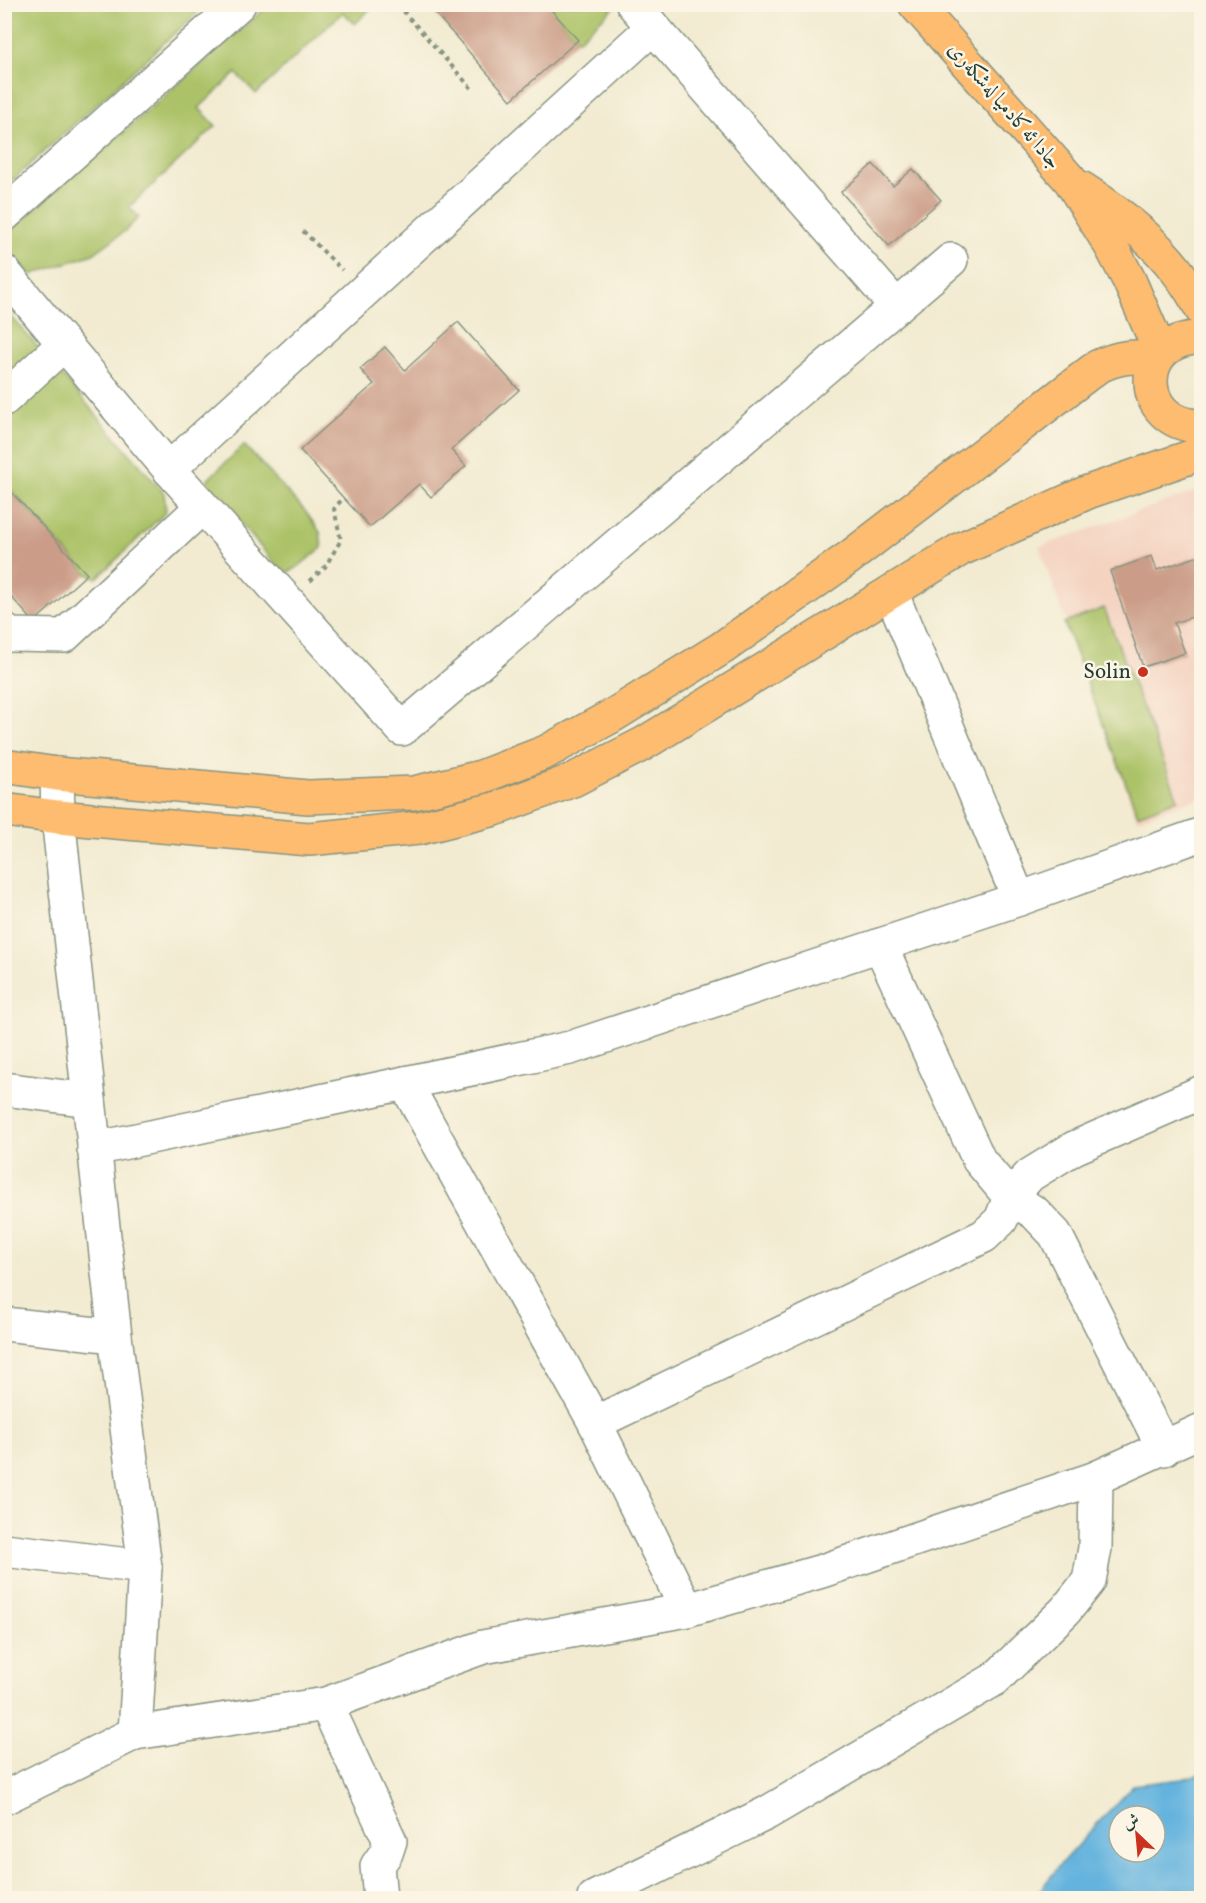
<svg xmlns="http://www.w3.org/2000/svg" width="1206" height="1903" font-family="Vollkorn,Amiri,serif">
	<rect width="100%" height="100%" fill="#fcf5e5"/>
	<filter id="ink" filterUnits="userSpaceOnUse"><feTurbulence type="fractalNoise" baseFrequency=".0167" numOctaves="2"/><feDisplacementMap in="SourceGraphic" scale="12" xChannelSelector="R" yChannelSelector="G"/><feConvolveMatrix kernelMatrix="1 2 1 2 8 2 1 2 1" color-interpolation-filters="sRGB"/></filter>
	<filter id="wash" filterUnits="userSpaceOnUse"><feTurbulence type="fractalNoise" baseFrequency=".008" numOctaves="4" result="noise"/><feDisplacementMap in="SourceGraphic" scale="24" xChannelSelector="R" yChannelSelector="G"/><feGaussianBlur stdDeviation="1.35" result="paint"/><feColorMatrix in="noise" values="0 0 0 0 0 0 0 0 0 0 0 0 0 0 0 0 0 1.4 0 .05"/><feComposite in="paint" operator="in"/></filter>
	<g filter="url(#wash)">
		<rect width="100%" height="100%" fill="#f2ebd1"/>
		<polygon fill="#f4d3c1" points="1201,489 1201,797 1137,820 1039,547"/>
		<g fill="#acc267" stroke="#66804e" stroke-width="1.5">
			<polygon points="5,4 206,4 206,5 5,187"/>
			<polygon points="269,5 374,5 355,24 343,12 256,94 236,73 199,108 216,126 129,207 139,217 125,231 93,254 31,275 5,246 4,236"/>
			<polygon points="546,5 617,5 578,40"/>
			<polygon points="4,308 164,493 166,512 97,578 87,574 5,484"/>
			<polygon points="244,445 305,511 320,532 322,548 295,569 284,574 205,482"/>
			<polygon points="1104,608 1178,799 1138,815 1064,623"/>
		</g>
		<path fill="#64b3de" stroke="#427889" stroke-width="1.5" fill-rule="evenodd" d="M1201,1774V1898H1030L1037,1894L1064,1860L1133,1785L1182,1779ZM1119,1816H1155V1852H1119Z"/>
		<g id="blocks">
			<g fill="#cb9d88">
				<polygon points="427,4 546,4 578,40 511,100"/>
				<polygon points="873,164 893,186 913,169 941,200 889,246 841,192"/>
				<polygon points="458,322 519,390 451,450 466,466 431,497 419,484 370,527 300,450 374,384 360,369 385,347 405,370"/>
				<polygon points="4,484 87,574 34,622 4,589"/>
				<polygon points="1202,555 1202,614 1174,623 1185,653 1143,667 1110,571 1152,556 1157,570"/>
			</g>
		</g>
	</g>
	<g filter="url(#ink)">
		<use href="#blocks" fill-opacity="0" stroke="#889482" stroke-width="1.5"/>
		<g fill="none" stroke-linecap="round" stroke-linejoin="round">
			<g stroke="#889482" stroke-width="36">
				<g id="minor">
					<polyline points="633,4 896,306"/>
					<polyline points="4,215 239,4"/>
					<polyline points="4,272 169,469 402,729 951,260"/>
					<polyline points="4,399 64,344"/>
					<polyline points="169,469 652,28"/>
					<polyline points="891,592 1019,899"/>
					<polyline points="4,630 9,635 64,636 202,507"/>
					<polyline points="57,774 58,817 115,1336 145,1567 135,1733"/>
					<polyline points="880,945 979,1160 1010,1197 1035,1213 1055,1234 1164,1449"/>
					<polyline points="405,1083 595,1423"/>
					<polyline points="4,1089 89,1100"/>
					<polyline points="94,1149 570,1048 1019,899 1202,834"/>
					<polyline points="4,1324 115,1336"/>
					<polyline points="4,1550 145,1567"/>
					<polyline points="687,1610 595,1423 984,1236 1001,1220 1010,1197 1030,1175 1074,1148 1202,1092"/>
					<polyline points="326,1704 390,1841 386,1853 377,1866 380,1898"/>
					<polyline points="4,1798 135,1733 326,1704 483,1647 687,1610 822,1571 1096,1478 1202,1430"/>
					<polyline points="594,1898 767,1813 995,1679 1065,1611 1089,1581 1095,1548 1096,1478"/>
				</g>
			</g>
			<g stroke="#889482" stroke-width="36">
				<g id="major">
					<polyline points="915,4 1070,180 1111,246 1129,280 1160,351"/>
					<path d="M1081,188C1129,218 1176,259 1202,310"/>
					<path d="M1202,338C1134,336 1134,426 1202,426"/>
					<path d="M4,766L57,774L308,797L414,793L481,777L546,752L612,716L722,648L850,557L1097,367C1120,356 1132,356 1157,358"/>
					<polyline points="4,810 58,817 309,839 419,828 495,809 573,780 643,744 961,549 1088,492 1202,453"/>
				</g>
			</g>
			<g stroke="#889482" stroke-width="4" stroke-dasharray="4.5 4.5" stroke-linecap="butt">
				<polyline points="397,4 472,89"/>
				<polyline points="303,231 342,270"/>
				<polyline points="310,581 325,567 341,540 334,509 343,498"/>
			</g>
			<use href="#minor" stroke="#fff" stroke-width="33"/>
			<use href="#major" stroke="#fdbc70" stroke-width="33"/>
		</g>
	</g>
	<circle fill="#c8321e" stroke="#fcf5e5" stroke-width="2" cx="1143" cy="672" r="6"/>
	<g text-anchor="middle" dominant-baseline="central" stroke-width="5" stroke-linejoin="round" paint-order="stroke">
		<g font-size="21" fill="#1f3d34" stroke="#fcf5e5">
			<text transform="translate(1004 106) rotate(49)">جادا ئه‌كادميا له‌شكه‌رى</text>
		</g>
		<g font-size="21" fill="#1f3d34" stroke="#fcf5e5" text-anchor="end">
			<text x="1131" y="672">Solin</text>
		</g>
	</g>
	<rect width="1206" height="1903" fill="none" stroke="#fcf5e5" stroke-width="24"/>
	<g transform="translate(1137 1834) rotate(334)"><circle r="28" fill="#fcf5e5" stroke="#a4ab9e" stroke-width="1.5"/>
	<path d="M0-4.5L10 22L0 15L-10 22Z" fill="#c8321e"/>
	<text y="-9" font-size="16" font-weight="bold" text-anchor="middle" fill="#1f3d34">ش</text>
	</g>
</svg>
